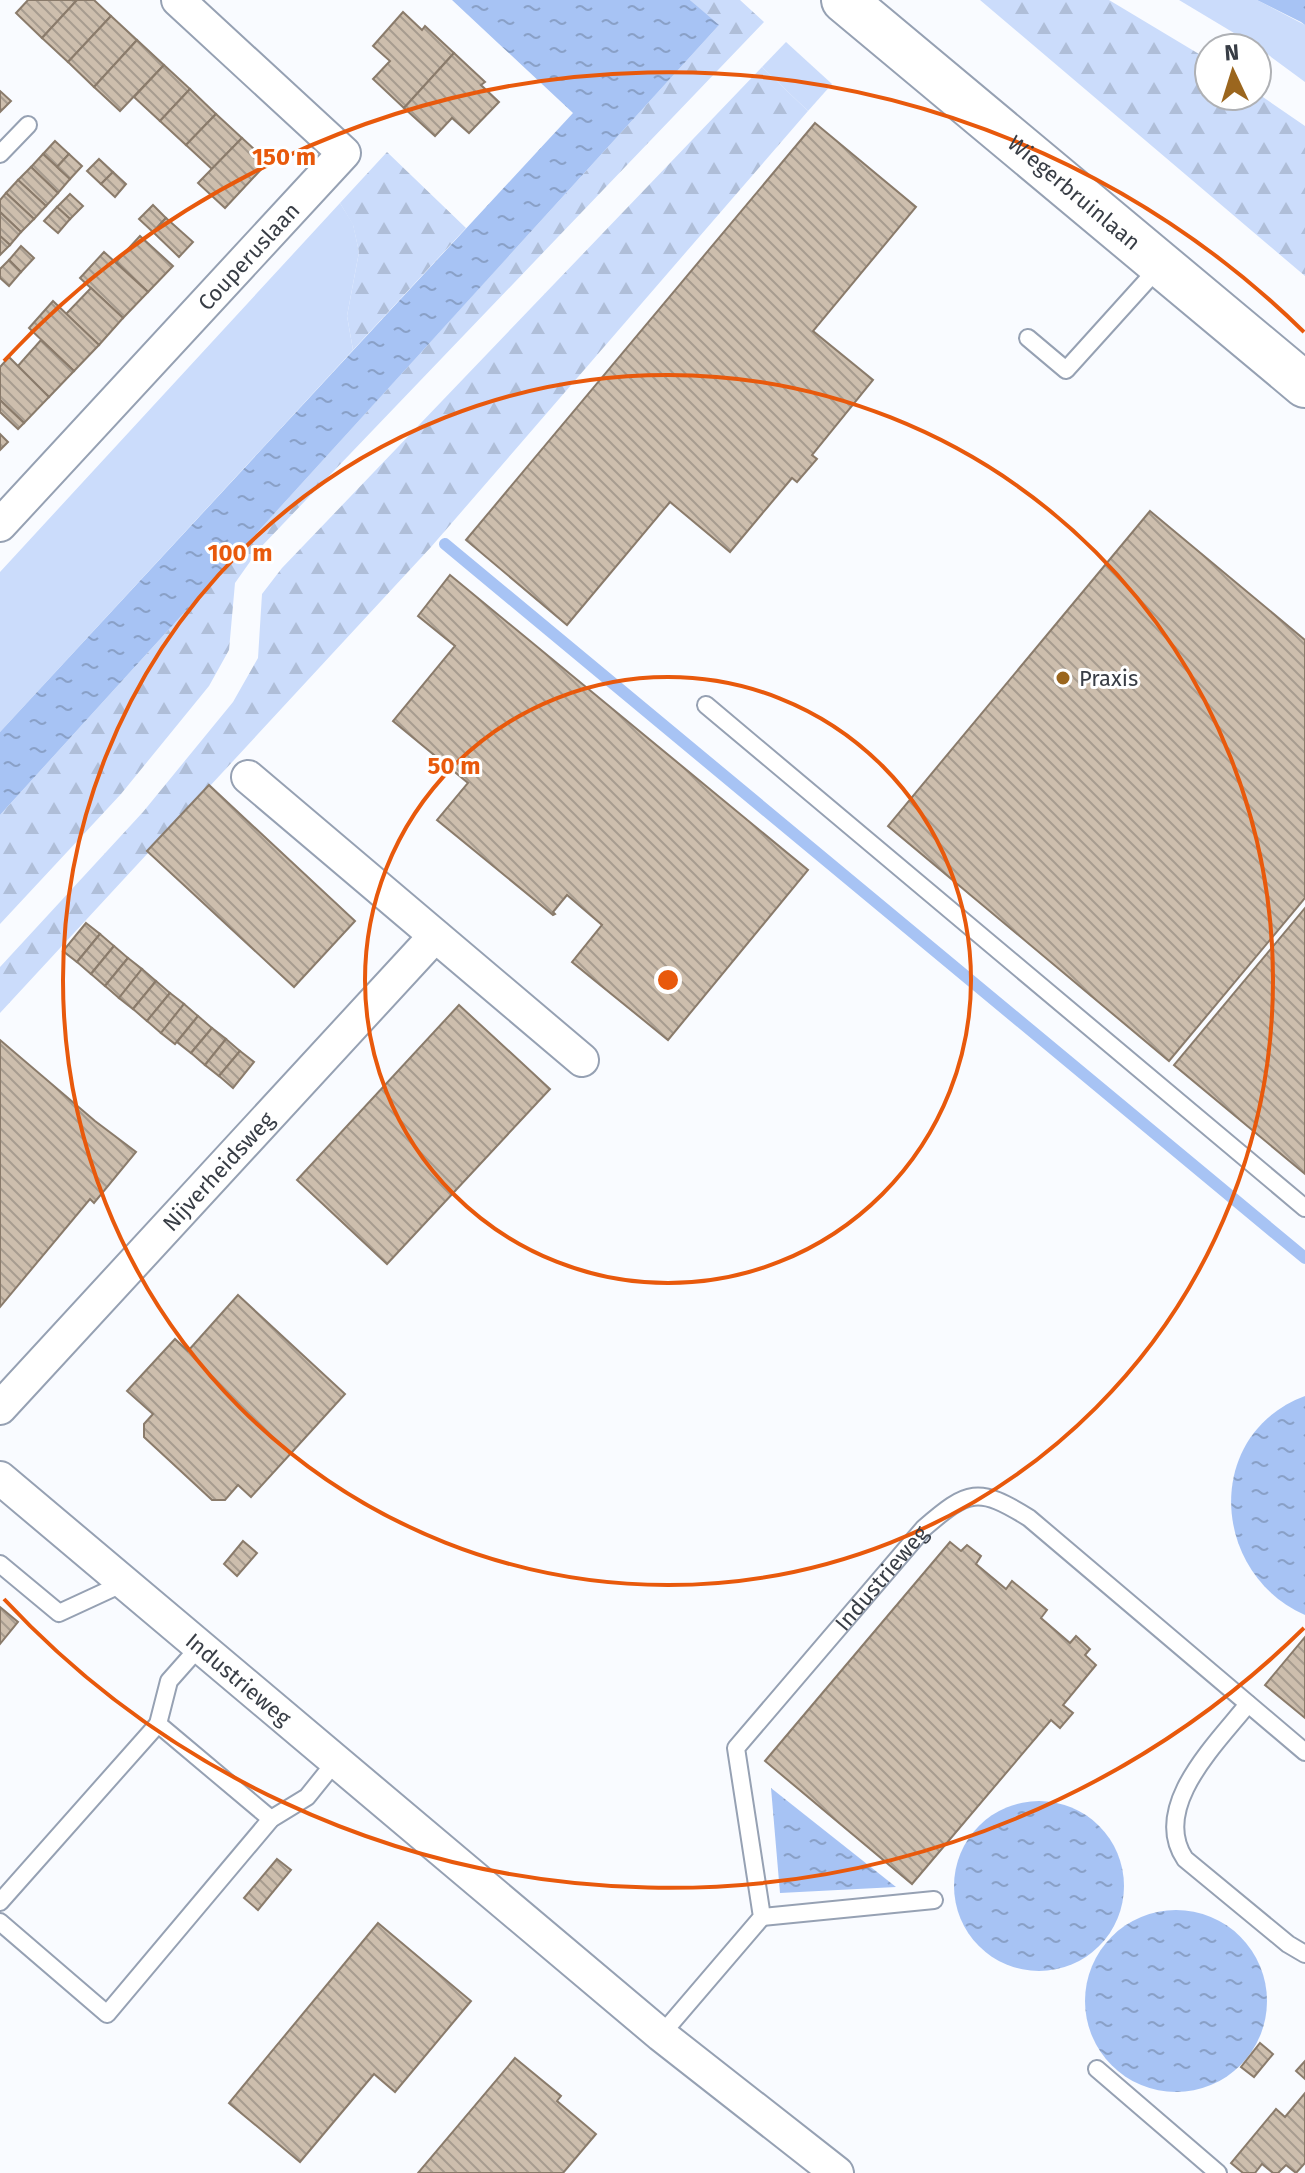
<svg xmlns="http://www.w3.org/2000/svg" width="1305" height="2173" font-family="'Fira Sans',sans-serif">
	<defs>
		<pattern id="forest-firs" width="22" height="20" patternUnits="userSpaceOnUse" patternTransform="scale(2)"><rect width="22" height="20" fill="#cbdcfb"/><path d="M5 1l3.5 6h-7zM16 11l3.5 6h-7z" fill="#afbed8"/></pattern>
		<pattern id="water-ripples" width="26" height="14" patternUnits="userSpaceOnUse" patternTransform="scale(2)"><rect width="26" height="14" fill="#a7c3f4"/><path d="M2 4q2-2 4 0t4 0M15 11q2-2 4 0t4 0" fill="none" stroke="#89a0c7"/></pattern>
		<pattern id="building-back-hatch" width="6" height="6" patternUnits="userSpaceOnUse" patternTransform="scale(2)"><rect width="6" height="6" fill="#cdbead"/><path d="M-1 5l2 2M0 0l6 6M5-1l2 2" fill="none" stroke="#a79c8f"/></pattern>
	</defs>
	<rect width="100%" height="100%" fill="#f9fbff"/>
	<g fill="#cbdcfb">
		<polygon points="1179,0 1257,0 1305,25 1305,82 1259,48"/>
		<polygon points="786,42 832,84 808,111 762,67"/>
		<polygon points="340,203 353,224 359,252 347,316 353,350 0,732 0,572"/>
	</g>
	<g fill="url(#forest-firs)">
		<polygon points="690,0 740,0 764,22 259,549 235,583 229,650 209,686 121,794 0,924 0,815 718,26"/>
		<polygon points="980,0 1109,0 1209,60 1209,96 1257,96 1257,93 1305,126 1305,276"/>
		<polygon points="762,67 808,111 431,547 0,1013 0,967 143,812 233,702 258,658 262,594 282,568"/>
		<polygon points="387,152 466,228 353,350 347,316 359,252 353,225 340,203"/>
	</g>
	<g fill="url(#water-ripples)">
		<polygon points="452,0 690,0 719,25 0,815 0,732 573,113"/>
		<polygon points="1257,0 1305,0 1305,25 1301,22"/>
		<path d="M1305,1396V1615C1210,1573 1203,1434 1305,1396Z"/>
		<polygon points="771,1788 896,1887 780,1893"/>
		<circle cx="1039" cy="1886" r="85"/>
		<circle cx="1176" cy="2001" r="91"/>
	</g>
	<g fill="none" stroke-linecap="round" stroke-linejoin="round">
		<polyline stroke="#a7c3f4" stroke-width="12" points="445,544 1305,1258"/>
	</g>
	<g fill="url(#building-back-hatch)" stroke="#8a7b6b" stroke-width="2">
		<polygon points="28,0 77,0 42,38 16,13"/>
		<polygon points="77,0 94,0 111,16 68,62 42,38"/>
		<polygon points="403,12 422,30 425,26 454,53 404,108 373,79 390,61 373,46"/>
		<polygon points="111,16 137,40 94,87 68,62"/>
		<polygon points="137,40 164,65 120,111 94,87"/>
		<polygon points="454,53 485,82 481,85 499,102 469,133 452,118 435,136 404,108"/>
		<polygon points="164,65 190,89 160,121 134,97"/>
		<polygon points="190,89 216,114 186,145 160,121"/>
		<polygon points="0,91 11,101 0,112"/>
		<polygon points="216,114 242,138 212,169 186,145"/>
		<polygon points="815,123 916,207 813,331 873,380 812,455 817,459 797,482 792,478 730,552 670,502 567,625 466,540"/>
		<polygon points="242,138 268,162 225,208 198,183"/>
		<polygon points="55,141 69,154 57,167 43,154"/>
		<polygon points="43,154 70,179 58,193 31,167"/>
		<polygon points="69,154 82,166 70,179 57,167"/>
		<polygon points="99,159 113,172 101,184 87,171"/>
		<polygon points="31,167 58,193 46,206 18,180"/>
		<polygon points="113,172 126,184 115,197 101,184"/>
		<polygon points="18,180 46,206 34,219 6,193"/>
		<polygon points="6,193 34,219 21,232 0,212 0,200"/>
		<polygon points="70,194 83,206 70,219 57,207"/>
		<polygon points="153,205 166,218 153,232 139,219"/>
		<polygon points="57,207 70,219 58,233 44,221"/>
		<polygon points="0,212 21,232 10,245 0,236"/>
		<polygon points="166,218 193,242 179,257 153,232"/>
		<polygon points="0,236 10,245 0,255"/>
		<polygon points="140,236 173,266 148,292 116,262"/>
		<polygon points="21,246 34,258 21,272 9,260"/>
		<polygon points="104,252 148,292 123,318 80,278"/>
		<polygon points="9,260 21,272 9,286 0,278 0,269"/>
		<polygon points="91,288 123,318 99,345 66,314"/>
		<polygon points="53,301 99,345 74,371 29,328"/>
		<polygon points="41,340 74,371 49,397 17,367"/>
		<polygon points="9,357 49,397 24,423 0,400 0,367"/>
		<polygon points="0,400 24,423 18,429 0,412"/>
		<polygon points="0,434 8,442 0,450"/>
		<polygon points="1150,511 1305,640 1305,898 1169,1061 888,826"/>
		<polygon points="450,575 808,870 668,1040 572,962 602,925 567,895 553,912 555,914 553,915 437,820 468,783 393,721 455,646 418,616"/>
		<polygon points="209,785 355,921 294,987 147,851"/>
		<polygon points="1305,908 1305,1174 1174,1065"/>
		<polygon points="86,923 100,934 77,962 63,951"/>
		<polygon points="100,934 114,946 91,974 77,962"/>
		<polygon points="114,946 128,958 105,986 91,974"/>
		<polygon points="128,958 142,969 119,998 105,986"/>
		<polygon points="142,969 156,981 133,1009 119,998"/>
		<polygon points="156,981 170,993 147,1021 133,1009"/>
		<polygon points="170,993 184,1004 161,1033 147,1021"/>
		<polygon points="184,1004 198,1016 175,1044 161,1033"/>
		<polygon points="459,1005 550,1089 387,1264 297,1180"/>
		<polygon points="198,1016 212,1028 191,1053 177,1042"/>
		<polygon points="212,1028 226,1039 205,1065 191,1053"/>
		<polygon points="226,1039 240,1051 219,1076 205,1065"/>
		<polygon points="0,1040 95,1121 136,1152 94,1203 90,1199 0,1307"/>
		<polygon points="240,1051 254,1062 233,1088 219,1076"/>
		<polygon points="238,1295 345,1394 251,1497 238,1485 225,1500 212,1500 144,1437 144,1424 153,1414 127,1391 175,1339 188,1351"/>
		<polygon points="243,1541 257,1553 237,1576 224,1564"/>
		<polygon points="950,1542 961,1551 967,1545 981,1556 976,1564 1006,1589 1012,1581 1047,1610 1041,1618 1070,1643 1076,1636 1090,1649 1085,1655 1096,1665 1063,1705 1073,1713 1060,1728 1051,1720 912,1884 765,1761"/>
		<polygon points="0,1607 18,1622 0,1644"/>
		<polygon points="1305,1637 1305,1718 1265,1685"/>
		<polygon points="277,1859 291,1870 258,1910 244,1898"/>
		<polygon points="378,1923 471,2001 395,2092 374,2074 300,2162 229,2103"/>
		<polygon points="1260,2043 1273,2054 1254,2077 1241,2067"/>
		<polygon points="515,2058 561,2096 557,2101 596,2134 563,2173 418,2173"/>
		<polygon points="1305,2061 1305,2079 1296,2071"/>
		<polygon points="1305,2093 1305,2163 1296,2173 1286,2165 1278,2173 1273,2173 1262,2164 1255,2173 1243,2173 1231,2163 1276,2109 1285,2117"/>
	</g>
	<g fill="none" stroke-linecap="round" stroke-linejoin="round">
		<g stroke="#96a1b3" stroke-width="20">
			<g id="lane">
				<polyline points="0,154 28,125"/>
				<polyline points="1028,338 1066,370 1160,266"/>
				<polyline points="706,705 1305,1208"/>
				<polyline points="0,1564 59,1613 124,1583"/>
				<path d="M1248,1704C1217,1743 1150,1807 1185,1859L1288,1944L1305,1954"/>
				<polyline points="158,1724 271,1819"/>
				<polyline points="0,1902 158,1724 169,1681 200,1646"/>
				<polyline points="762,1917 934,1900"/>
				<polyline points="0,1922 107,2014 271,1819 307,1797 336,1761"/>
				<path id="s1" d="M661,2035L762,1917L736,1748L924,1528C968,1490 978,1486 1029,1518L1305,1752"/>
				<polyline points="1097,2069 1218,2173"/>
			</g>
		</g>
		<g stroke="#96a1b3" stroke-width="36">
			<g id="street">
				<path id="s2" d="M0,525L344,153L178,0"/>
				<polyline points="248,777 582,1060"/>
				<path id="s3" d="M0,1408L435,936"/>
				<path id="s4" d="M0,1478L661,2035L837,2173"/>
			</g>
		</g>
		<g stroke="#96a1b3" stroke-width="48">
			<g id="secondary">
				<path id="s5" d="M844,0L1305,385"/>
			</g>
		</g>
		<use href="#lane" stroke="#fff" stroke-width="16"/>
		<use href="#street" stroke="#fff" stroke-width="32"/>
		<use href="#secondary" stroke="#fff" stroke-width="44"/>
	</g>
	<g fill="none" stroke="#e8590c" stroke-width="4">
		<circle cx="668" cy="980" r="303"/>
		<circle cx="668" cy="980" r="605"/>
		<path d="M1304 1628A908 908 0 0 1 4 1599M4 361A908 908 0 0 1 1304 332"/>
	</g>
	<circle fill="#9b661e" stroke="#fff" stroke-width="3" cx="1063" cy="678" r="8"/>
	<g text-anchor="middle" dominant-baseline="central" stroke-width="6" stroke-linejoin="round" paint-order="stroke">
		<g font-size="22" fill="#383d45" stroke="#fff">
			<text stroke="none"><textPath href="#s5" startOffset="300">Wiegerbruinlaan</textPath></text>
			<text stroke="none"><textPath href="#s2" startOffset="366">Couperuslaan</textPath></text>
			<text stroke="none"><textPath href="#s3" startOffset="322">Nijverheidsweg</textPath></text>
			<text stroke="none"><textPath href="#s1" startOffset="550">Industrieweg</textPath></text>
			<text stroke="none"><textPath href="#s4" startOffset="312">Industrieweg</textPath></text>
		</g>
		<g font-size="22" fill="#383d45" stroke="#fff" text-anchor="start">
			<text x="1079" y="678">Praxis</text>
		</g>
	</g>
	<circle cx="668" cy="980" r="12" fill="#e8590c" stroke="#fff" stroke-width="4"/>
	<g font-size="24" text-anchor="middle" font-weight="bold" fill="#e8590c" stroke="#fff" stroke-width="6" stroke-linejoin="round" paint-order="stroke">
		<text x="284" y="165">150 m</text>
		<text x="240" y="561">100 m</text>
		<text x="454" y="774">50 m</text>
	</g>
	<g transform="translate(1233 72) rotate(356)"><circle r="38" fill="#ffffff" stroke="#afb1b5" stroke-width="2"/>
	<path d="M0-6L14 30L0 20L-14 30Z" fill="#9b661e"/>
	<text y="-12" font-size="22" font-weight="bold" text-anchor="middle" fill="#383d45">N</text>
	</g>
</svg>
